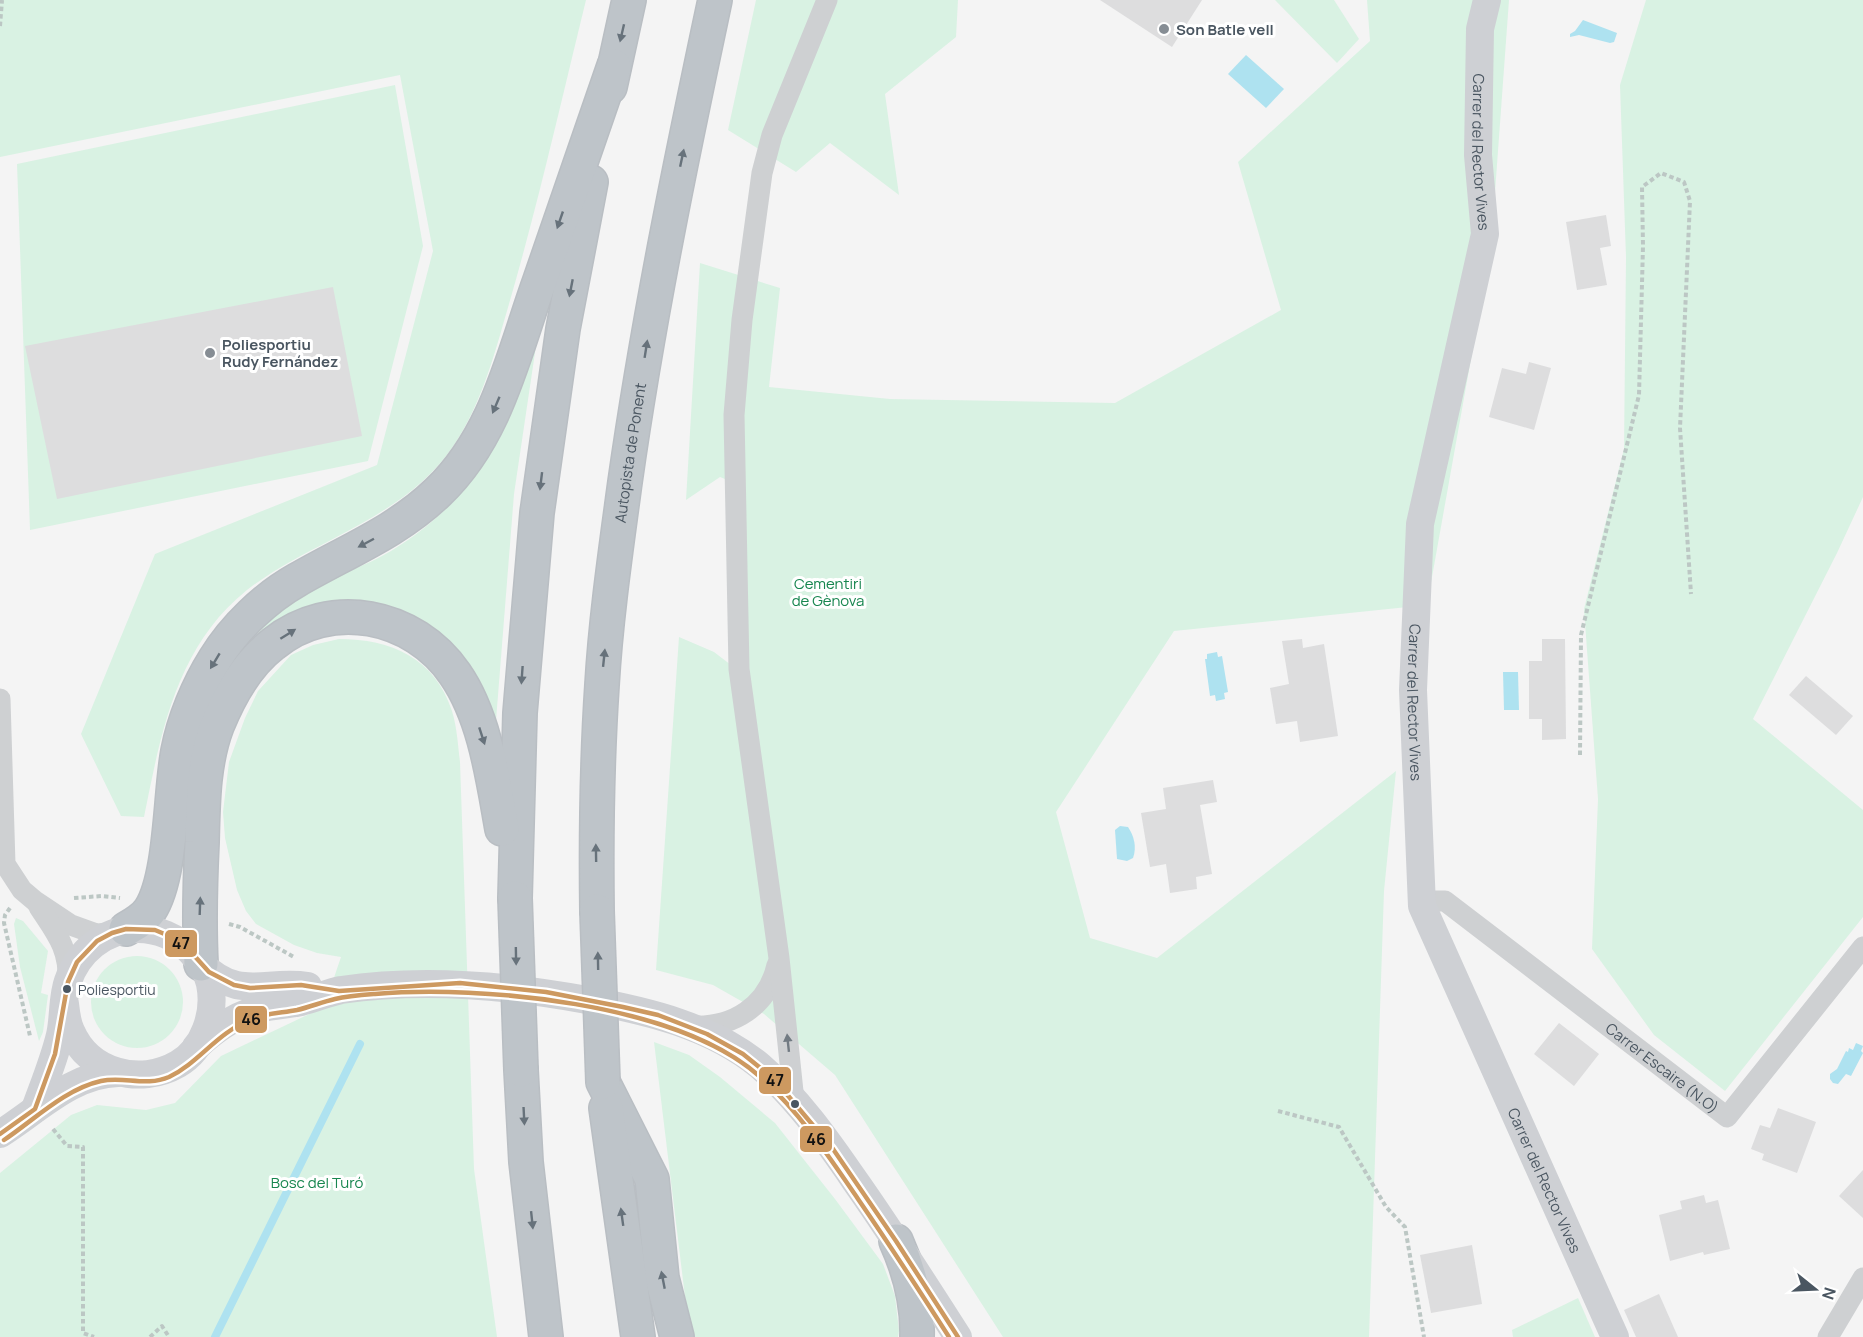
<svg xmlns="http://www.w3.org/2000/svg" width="1863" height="1337" font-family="Manrope,sans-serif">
	<rect width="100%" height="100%" fill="#f4f4f4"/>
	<g fill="#d9f2e3">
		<path d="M0,0H586C561,102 538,204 509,304C495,352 482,403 454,445C423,491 378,515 331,540C302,555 273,570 247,590C176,647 161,733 144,817L121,816L81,734L155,554L377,465L433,251L400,75L0,157Z"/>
		<polygon points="756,0 958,0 956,37 885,94 899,195 830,143 796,172 728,130"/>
		<polygon points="1275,0 1334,0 1359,39 1337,63"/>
		<polygon points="1367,0 1509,0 1491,247 1427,605 1174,631 1056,812 1090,938 1157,958 1396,771 1384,891 1369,1337 1003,1337 835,1075 764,1014 713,985 656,970 679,637 714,652 748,678 740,485 720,477 686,500 700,263 780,288 769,387 890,399 1115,403 1281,310 1238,162 1370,41"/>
		<polygon points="1646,0 1863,0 1863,497 1837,553 1753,719 1863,810 1863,917 1725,1091 1654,1035 1592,949 1598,799 1584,609 1624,449 1626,257 1620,85"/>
		<polygon points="395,85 423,246 368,461 30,530 17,164"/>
		<path d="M540,319L514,494L495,733L405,614L252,644L250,641C269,621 289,602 313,588C338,574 366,566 391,551C439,522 481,479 503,427C517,392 528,354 540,319Z"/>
		<path d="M339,639C391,639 435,658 452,711C457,727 458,746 460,762L474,1169L497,1337H0V1173L71,1115L97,1105L146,1110L175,1103L221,1056L324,1007L341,957L317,953L294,945L256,924L246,911L237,890L225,838L223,812L229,762L245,718L258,691L291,655L313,645Z"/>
		<polygon points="16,918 23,921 48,951 41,993 48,995 43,1032 39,1041 20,967 14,924"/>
		<circle cx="137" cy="1002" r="46"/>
		<polygon points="654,1042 689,1055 720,1077 775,1123 835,1199 883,1264 895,1296 899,1331 898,1337 695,1337 686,1305"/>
		<polygon points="1578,1298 1595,1337 1513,1337 1512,1330"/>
	</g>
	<g fill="#aee2f0">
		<polygon points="1583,20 1617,33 1614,42 1610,43 1579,35 1570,37 1570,34 1575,31"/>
		<polygon points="1246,55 1284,89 1266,108 1228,74"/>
		<polygon points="1217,652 1218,657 1222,656 1228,692 1224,693 1225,699 1216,701 1215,695 1210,696 1205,659 1207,659 1207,654"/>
		<polygon points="1503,672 1518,672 1519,710 1504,710"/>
		<path d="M1120,826L1128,827C1134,836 1137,847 1133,858L1127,861L1117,859L1115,830Z"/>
		<polygon points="1856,1043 1863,1046 1861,1051 1863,1053 1851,1076 1846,1074 1838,1084 1833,1083 1830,1079 1830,1074 1837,1069 1846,1051 1848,1052 1849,1048 1853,1050"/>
	</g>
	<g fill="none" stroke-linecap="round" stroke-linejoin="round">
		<polyline stroke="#aee2f0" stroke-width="8" points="215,1337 360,1044"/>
	</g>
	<g fill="#ddddde">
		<polygon points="1100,0 1202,0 1172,47"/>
		<polygon points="1606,215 1611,246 1600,248 1607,285 1577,290 1566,222"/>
		<polygon points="333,287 362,436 57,499 25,346"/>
		<polygon points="1529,362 1551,368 1534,430 1489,417 1502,368 1526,374"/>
		<polygon points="1302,639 1303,648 1324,644 1338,736 1300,742 1297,721 1276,724 1270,688 1289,684 1282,641"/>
		<polygon points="1542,639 1565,639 1566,739 1542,740 1542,719 1529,719 1529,661 1542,661"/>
		<polygon points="1806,676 1853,716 1836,735 1789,695"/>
		<polygon points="1213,780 1217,802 1200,805 1212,874 1196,877 1197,889 1170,893 1166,864 1150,867 1141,813 1166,809 1163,788"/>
		<polygon points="1559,1023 1599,1054 1574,1086 1534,1054"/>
		<polygon points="1778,1108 1816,1122 1797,1173 1762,1160 1764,1154 1751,1149 1760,1125 1770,1128"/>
		<polygon points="1863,1170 1863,1218 1839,1196"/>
		<polygon points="1704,1195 1706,1203 1718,1200 1730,1249 1704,1255 1703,1252 1670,1261 1659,1215 1682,1209 1680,1201"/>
		<polygon points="1472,1245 1482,1304 1431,1313 1420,1255"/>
		<polygon points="1659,1294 1678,1337 1636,1337 1624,1310"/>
	</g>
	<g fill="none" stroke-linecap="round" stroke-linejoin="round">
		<g stroke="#b9bec3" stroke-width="36">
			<g id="highway">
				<polyline points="610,87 629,0"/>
				<polyline points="515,898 520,713 537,513 563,329 591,182"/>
				<path id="s3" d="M597,911C596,836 597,760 602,685C606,617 616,549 625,482C648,320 681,160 715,0"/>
				<path d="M126,929C135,924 144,919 150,910C172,876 170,793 178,751C184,720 198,686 215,659C234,628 265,598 297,580C345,552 397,532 438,492C496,437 513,356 539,283C564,211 589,138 614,66"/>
				<path d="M201,964C199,923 200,883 202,842C203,802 203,763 217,726C229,696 247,664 273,644C330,597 414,614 455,674C485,717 493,779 502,829"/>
				<polyline points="521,1070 526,1162 546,1337"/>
				<polyline points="603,1082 652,1179 662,1278 677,1337"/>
				<polyline points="606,1108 638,1337"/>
				<path d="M896,1241C910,1272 918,1303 917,1337"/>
			</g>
		</g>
		<g stroke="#bcc7c4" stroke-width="4" stroke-dasharray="4.5 3" stroke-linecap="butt">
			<polyline points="0,26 2,0"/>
			<polyline points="1580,755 1581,635 1639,395 1643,246 1642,187 1661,173 1684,182 1690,201 1680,428 1691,594"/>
			<polyline points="74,898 102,896 120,898"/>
			<polyline points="10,908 5,915 4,923 30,1036"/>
			<polyline points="229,924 240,927 294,957"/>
			<polyline points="1278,1111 1339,1127 1386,1207 1405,1227 1424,1337"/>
			<polyline points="53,1129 67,1146 83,1147 83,1333 94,1337"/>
			<polyline points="150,1337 162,1326 169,1337"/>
		</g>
		<g stroke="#ced0d2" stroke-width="21">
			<polyline points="0,699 5,864 22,890 35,901 71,925 96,934 112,933"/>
			<path id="s1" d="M1422,906L1434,901H1445L1727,1117L1863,947"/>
			<path d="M39,907C56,933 70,949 68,982"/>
			<path d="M692,1026C733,1028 768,1006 777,965"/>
			<polyline points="794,1101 779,958 739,669 734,415 742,320 762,173 772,135 827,0"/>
			<polyline points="1828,1337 1863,1278"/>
		</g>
		<g stroke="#ced0d4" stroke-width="28">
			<path id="s2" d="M1487,0L1480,29L1478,155L1485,234L1420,524L1413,690L1422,906L1615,1337"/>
			<path d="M201,964C240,1002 265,979 308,986"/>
			<path d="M196,1047C214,1030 235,1015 259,1009C273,1005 287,1005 301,1002C314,999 327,993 341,990C423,978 506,985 587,1000C648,1011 711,1026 760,1066C797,1098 827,1140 855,1181C891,1232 924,1284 958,1337"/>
			<path d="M35,1109C44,1084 54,1060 60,1035C64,1018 62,997 68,981C78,952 104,930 135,929C156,928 178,937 192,953C200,962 208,973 210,984C216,1013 204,1049 178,1064C140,1086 89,1073 71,1031C67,1023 66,1013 65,1004"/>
			<path d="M0,1134C37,1111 72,1074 118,1073"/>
		</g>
		<use href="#highway" stroke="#bec4c9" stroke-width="33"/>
		<g stroke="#b9bec3" stroke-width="36" stroke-linecap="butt">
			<g id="highway-bridge">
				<polyline points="515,898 521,1070"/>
				<polyline points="597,911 603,1082"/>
			</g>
		</g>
		<use href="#highway-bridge" stroke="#bec4c9" stroke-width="33"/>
		<g stroke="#fff" stroke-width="9">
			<polyline id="bus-1" points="0,1134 35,1109 55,1054 68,982 77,962 97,941 112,933 126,929 155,930 174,938 190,951 209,972 234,985 250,988 301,985 339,991 460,983 546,992 623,1007 658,1015 707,1034 743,1054 774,1079 833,1149 896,1241 958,1337"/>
		</g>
		<g stroke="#fff" stroke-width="9">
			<path id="bus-2" d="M4,1140C34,1120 65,1089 101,1081C124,1076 146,1087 169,1077C200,1062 216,1033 252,1019C267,1013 282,1013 297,1010C310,1007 322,1002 335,999C348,996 362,995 375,994C482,985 675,1003 758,1075C798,1110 828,1155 858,1199C889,1244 919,1290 949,1337"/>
		</g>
		<use href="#bus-1" stroke="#cd9960" stroke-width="4.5"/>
		<use href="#bus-2" stroke="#cd9960" stroke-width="4.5"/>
	</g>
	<defs><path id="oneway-solid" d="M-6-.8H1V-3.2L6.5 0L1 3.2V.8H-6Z" transform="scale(1.5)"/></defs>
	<g fill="#67727b">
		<use href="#oneway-solid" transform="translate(622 33) rotate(103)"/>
		<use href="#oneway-solid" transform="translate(682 158) rotate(-78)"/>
		<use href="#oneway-solid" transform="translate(560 220) rotate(109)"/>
		<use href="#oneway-solid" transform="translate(571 288) rotate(101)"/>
		<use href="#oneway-solid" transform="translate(646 349) rotate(-81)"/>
		<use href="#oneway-solid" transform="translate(496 405) rotate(113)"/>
		<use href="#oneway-solid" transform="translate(541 481) rotate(97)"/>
		<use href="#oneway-solid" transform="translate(366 543) rotate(152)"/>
		<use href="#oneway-solid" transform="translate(288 634) rotate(-32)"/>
		<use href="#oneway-solid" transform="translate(604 658) rotate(-84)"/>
		<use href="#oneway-solid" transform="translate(215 661) rotate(121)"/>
		<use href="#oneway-solid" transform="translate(522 675) rotate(94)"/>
		<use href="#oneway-solid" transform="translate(482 736) rotate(72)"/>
		<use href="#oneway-solid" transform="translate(596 853) rotate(-91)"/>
		<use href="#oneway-solid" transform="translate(200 906) rotate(-88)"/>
		<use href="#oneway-solid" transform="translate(516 956) rotate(89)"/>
		<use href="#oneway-solid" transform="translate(598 961) rotate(-91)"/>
		<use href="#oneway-solid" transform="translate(524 1116) rotate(87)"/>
		<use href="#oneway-solid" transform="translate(622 1217) rotate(-98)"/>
		<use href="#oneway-solid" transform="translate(532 1220) rotate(84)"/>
		<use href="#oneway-solid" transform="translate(663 1280) rotate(-101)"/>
	</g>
	<use fill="#727b83" href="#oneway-solid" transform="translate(788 1043) rotate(-96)"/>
	<g fill="#868d94" stroke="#fff" stroke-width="2">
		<circle cx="1164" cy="29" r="6"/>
		<circle cx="210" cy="353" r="6"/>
	</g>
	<g fill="#4a5661" stroke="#fff" stroke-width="2">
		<circle cx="67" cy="989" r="5"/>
		<circle cx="795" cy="1104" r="5"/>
	</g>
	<g text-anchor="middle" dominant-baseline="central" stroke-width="6" stroke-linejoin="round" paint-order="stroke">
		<g font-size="14" fill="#4a5661" stroke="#fff" text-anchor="start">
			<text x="78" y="989">Poliesportiu</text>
		</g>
		<g font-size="15" font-weight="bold" fill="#4a5661" stroke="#fff" text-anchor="start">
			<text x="1176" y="29">Son Batle vell</text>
			<text x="222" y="344">Poliesportiu<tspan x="222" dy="17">Rudy Fernández</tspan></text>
		</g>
		<g font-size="15" fill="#4a5661" stroke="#fff">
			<text stroke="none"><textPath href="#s2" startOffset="153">Carrer del Rector Vives</textPath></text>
			<text stroke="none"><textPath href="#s3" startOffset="460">Autopista de Ponent</textPath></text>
			<text stroke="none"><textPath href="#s2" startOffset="711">Carrer del Rector Vives</textPath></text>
			<text stroke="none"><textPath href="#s1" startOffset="298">Carrer Escaire (N.O)</textPath></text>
			<text stroke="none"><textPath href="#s2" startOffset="1215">Carrer del Rector Vives</textPath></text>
		</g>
		<g font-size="15" fill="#17864f" stroke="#fff">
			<text x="828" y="583">Cementiri<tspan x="828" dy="17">de Gènova</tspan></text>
			<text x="317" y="1182">Bosc del Turó</text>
		</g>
	</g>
	<g stroke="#fff" stroke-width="2">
		<rect x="164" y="929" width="34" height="29" rx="6" fill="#cd9960"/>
		<rect x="234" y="1005" width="34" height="29" rx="6" fill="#cd9960"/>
		<rect x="758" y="1066" width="34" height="29" rx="6" fill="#cd9960"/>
		<rect x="799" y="1125" width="34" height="28" rx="6" fill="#cd9960"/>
	</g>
	<g font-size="16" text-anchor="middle" font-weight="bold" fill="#111">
		<text x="181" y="949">47</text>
		<text x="251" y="1025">46</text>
		<text x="775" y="1086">47</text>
		<text x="816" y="1145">46</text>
	</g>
	<g transform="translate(1815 1289) rotate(108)" stroke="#ffffff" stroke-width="4.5" paint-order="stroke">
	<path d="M0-4.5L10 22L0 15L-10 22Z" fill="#4a5661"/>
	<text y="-9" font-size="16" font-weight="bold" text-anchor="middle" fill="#4a5661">N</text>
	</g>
</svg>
